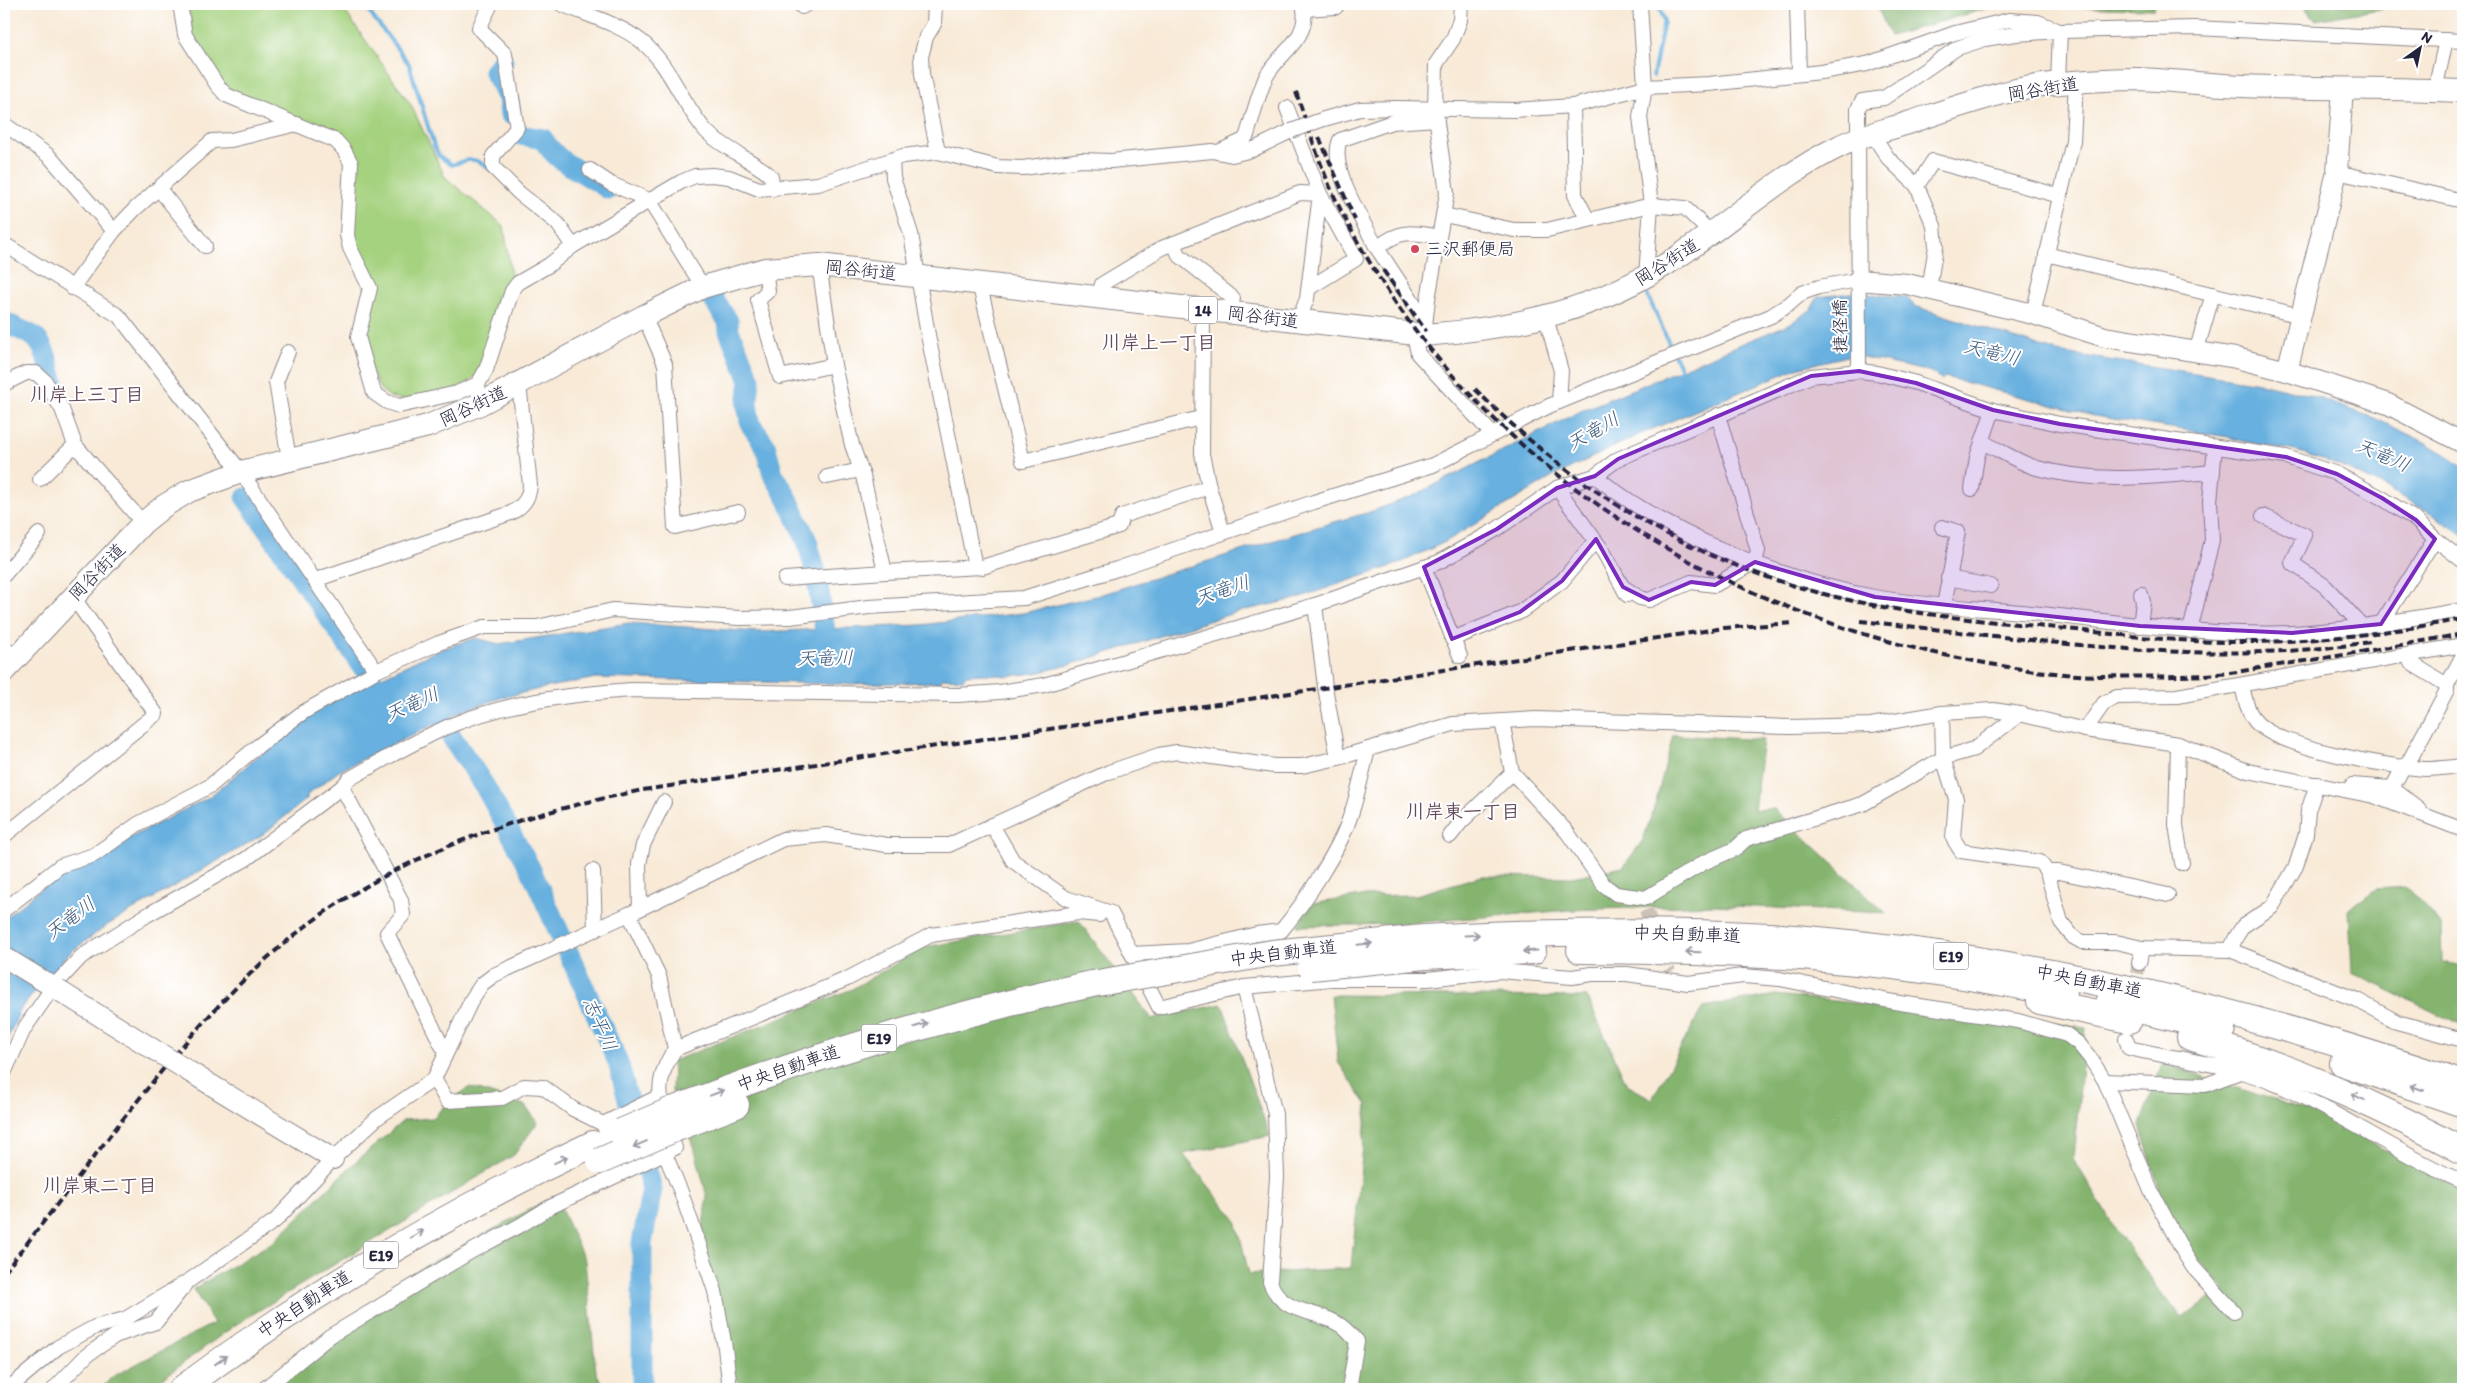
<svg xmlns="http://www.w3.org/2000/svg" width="2467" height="1393" font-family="Itim,'Klee One',sans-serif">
	<rect width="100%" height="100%" fill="#fff"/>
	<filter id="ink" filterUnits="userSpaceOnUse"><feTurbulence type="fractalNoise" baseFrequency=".02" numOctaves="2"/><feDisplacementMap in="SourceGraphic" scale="10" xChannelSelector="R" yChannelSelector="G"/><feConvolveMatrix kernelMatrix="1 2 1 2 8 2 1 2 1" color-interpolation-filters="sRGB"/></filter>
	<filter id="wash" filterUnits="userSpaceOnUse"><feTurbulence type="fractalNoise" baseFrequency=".0096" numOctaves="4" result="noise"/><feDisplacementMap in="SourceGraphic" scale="20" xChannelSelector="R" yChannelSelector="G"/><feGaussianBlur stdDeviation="1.12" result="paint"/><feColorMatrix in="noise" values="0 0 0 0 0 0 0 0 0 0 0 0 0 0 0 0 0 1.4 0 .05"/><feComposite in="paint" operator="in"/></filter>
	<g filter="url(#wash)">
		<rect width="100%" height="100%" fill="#f8ead7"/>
		<polygon fill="#a5d27f" stroke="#647a5d" points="188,4 340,4 411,105 445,177 504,226 512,281 477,375 469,382 451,391 404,400 390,397 380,389 369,365 363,333 370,313 352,233 357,161 348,145 335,133 233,94 219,79 192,35"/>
		<g fill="#84b46e" stroke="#536b54">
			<polygon points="1876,4 2155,4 2154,9 1996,6 1890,36"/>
			<polygon points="2302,4 2398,4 2398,6 2315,20"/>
			<polygon points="1673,735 1763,740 1754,810 1774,809 1886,913 1712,905 1571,910 1398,924 1297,926 1312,904 1361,896 1416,895 1481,876 1572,877 1623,867 1643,840 1656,802"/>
			<polygon points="2407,887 2441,925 2442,962 2463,966 2463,1026 2352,973 2349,909 2376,889"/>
			<polygon points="1079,921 1152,1019 1222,1004 1270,1136 1183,1154 1236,1220 1249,1274 1351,1268 1367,1105 1338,1062 1331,995 1587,997 1627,1085 1652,1099 1703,1007 1776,995 2086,1027 2073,1158 2119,1235 2181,1318 2225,1291 2170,1225 2140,1125 2162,1063 2319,1115 2463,1191 2463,1389 740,1389 699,1253 707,1197 696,1154 672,1091 673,1061 852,989 924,947"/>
			<polygon points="470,1087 524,1105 538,1122 514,1155 235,1325 148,1389 101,1389 112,1377 214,1323 193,1289 273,1242 351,1166 404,1120 433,1118 448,1102"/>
			<polygon points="555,1196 585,1261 596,1372 605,1389 258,1389 407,1276"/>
		</g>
		<path fill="#67b0df" stroke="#44698d" d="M1851,293L1906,297L1915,306L2057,352L2260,383L2310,395L2374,418L2429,444L2463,466V535C2413,501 2361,471 2303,453C2278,446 2252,445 2228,437L2094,416L1945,377L1942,380L1931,372L1858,356H1847L1797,368L1638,435L1556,475L1445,542L1398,564L1292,600L1237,612L1069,665L1036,673L1008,676L985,674L966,675L963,679L941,678V682L841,684L596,678L548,687L500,698L457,713L339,771L307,795V799L262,835L109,924L68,954L22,1007L4,1046V919L38,891L76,866L209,797L286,733L332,701L436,651L476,638L499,644L629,623L757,632L921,625L1023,613L1096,596L1327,524L1367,513L1413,496L1583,410L1789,324L1810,311L1818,297Z"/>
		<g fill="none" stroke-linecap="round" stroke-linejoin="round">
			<g stroke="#67b0df" stroke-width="4">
				<path d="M363,4L409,64L434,146L439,156L452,165C468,159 476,156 489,169"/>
				<polyline points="1653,76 1664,21 1658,4"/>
				<polyline points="1648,296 1682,372"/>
			</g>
			<g stroke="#67b0df" stroke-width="21">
				<polyline points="503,61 494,72 508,98 510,114"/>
				<path d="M520,135L543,139C560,167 583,170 608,189"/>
				<polyline points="713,299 728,321 729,331 750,380 747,406 751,425 765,445 773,474 786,495 807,541 816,573 829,656"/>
				<path d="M4,321C13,328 24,330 33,336C47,346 50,372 55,387"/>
				<polyline points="246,498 381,693"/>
				<polyline points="430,693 451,736 484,785 530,868 618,1062 652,1189 642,1243 642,1389"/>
			</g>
		</g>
	</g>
	<g filter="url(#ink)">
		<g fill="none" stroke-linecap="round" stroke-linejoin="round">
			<g stroke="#cdc2b8" stroke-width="14" stroke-dasharray="14 7" stroke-linecap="butt">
				<polyline points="1646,910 1669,972"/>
				<polyline points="2133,994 2139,963"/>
			</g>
			<g stroke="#8d8689" stroke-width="16">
				<g id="street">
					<polyline points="180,4 185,35 217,85 226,95 336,141 344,150 351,163 347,235 350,248 370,288 358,337 374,393 387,402 399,406 457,393 478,384"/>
					<polyline points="491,4 479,28 505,54 517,128 493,156 493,167 519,193 557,223 573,246"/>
					<path d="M561,4C587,15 619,24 641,41C670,64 682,104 706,131C718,145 766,168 771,177C772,180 772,185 773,189"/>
					<polyline points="935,4 934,24 926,37 921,57 922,74 938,152"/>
					<polyline points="1303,4 1304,9 1336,7"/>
					<polyline points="1640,4 1645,87 1640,117 1651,205 1646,277"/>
					<polyline points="1797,4 1799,74"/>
					<polyline points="802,7 807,4"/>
					<polyline points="2058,83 2060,31"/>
					<polyline points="2435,90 2446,40"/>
					<polyline points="1573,106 1575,195 1588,220"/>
					<polyline points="1287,108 1320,194 1356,259 1309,288"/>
					<polyline points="1324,119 1360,109 1396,108 1515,110 1573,106 1645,87 1709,84 1821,72 1867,64 1955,33 2009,20 2038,22 2057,30"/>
					<polyline points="4,124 49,156 114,231"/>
					<polyline points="1873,135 1888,158 1917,186 1934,226 1936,246 1929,289"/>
					<path d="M1218,152L1244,140L1247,135C1253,116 1258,95 1266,77C1278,53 1309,40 1304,9"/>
					<polyline points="892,160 893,178 911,234 928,335 975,567"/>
					<polyline points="590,170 611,184 649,200 703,287"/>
					<polyline points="2337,172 2463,201"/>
					<polyline points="1917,186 1933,161 2060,196"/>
					<polyline points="159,189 205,246"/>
					<polyline points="1444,215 1514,230 1547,230 1651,205 1685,208 1711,233"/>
					<polyline points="1174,243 1179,255 1233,298 1230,313"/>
					<polyline points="4,244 119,316 241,472 376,671"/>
					<path d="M1377,248C1364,223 1328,167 1340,140L1392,122L1437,119"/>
					<polyline points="2046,254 2301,316"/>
					<polyline points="819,265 834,365 845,415 852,445 863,476 885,572 982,567 1119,526 1122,516 1209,487"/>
					<polyline points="765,269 768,291 758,300 780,377 834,365"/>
					<polyline points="979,283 1023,461 1201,418"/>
					<polyline points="72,288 114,231 135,209 212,141 231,140 297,124"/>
					<polyline points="1098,298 1102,284 1162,248 1300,193 1320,194 1307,299 1298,321"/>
					<polyline points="1203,310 1202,454 1209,487 1223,532"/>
					<polyline points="2033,314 2073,141 2076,82"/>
					<polyline points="644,316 665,364 675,527 738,512"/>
					<polyline points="1546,318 1561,371 1559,402"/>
					<path d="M1425,321L1377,248C1400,229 1412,232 1439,237"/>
					<polyline points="1414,334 1418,354 1492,434"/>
					<polyline points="1424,335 1428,299 1447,193 1435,109 1436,64 1453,39 1460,20 1461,4"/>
					<polyline points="288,352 276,382 289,459"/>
					<polyline points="2196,352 2213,294"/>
					<polyline points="1859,371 1858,109 1862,101 1884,98 1957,48 1985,39 2016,34 2060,31 2195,28 2463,41"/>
					<polyline points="4,384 26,373 36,373 45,381 62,409 75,445 143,523"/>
					<polyline points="480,404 478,384 486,370 512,291 518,283 549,265 573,246 681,182 695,176 712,175 729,177 759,189 818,184 903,156 938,152 998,167 1023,168 1081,160 1111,161 1212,151 1232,155 1252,150 1291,131"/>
					<path d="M1982,442C2000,450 2019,463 2037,468C2096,484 2153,477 2213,472"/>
					<path d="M1595,476C1669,535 1782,580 1874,597C1929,607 1986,608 2041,614C2125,623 2209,636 2293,633C2351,630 2407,619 2463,610"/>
					<polyline points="827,477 861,470"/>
					<polyline points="40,479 75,445"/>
					<polyline points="1557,488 1603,551 1627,595"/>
					<polyline points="1972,489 1977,457 1993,410"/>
					<polyline points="2263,516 2305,535 2292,563 2325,586 2363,627"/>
					<polyline points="1942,527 1958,532 1944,605"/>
					<polyline points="1424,567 1460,656"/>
					<polyline points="4,575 39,534"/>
					<polyline points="1948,578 1991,586"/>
					<polyline points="785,579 885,572"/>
					<path d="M315,580L511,513C523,506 529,499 530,485L519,384"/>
					<polyline points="1623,587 1640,598 1649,600 1691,582 1715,585 1755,562 1758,551 1718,415"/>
					<polyline points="1315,605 1325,687 1338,758"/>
					<polyline points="2381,624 2435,539"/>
					<polyline points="2140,626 2143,602 2141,594"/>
					<polyline points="2190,631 2212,540 2210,501 2215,447"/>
					<polyline points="1452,639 1520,612 1562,581 1595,541"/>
					<polyline points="4,647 15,658"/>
					<polyline points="2408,655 2411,663 2447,685 2463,655"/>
					<path d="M2242,685C2245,699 2247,710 2255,721C2278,748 2389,767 2425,769C2438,769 2451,767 2463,766"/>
					<polyline points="1942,713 1943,758 1956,799 1953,838 1961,851 2040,862 2047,872 2059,872 2168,895"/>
					<polyline points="1502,721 1512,772 1567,832 1604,885 1616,894 1646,898 1703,863 1735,849 1746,839 1863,804 1943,758 1974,749 2020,714"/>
					<polyline points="2085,730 2104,703 2117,697 2177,696 2463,645"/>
					<polyline points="2178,744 2176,825 2182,863"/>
					<polyline points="2404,766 2392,788 2419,809"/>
					<polyline points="2406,767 2447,690 2447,685"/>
					<polyline points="2352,785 2392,788"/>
					<polyline points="342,787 401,900 403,915 387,933 442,1046 448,1048"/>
					<polyline points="992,825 1013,861 1066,898 1111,913 1159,1007 1244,987 1332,979 1428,979 1499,971 1572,977 1592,974 1627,974 1688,983 1743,976 1780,979 1894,1002 2018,1021 2067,1035 2079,1044 2090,1058 2105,1081 2151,1191 2184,1253 2193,1267 2234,1312"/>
					<polyline points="4,836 156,714 73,597"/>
					<polyline points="1450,836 1461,822 1512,773"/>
					<polyline points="593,871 595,930"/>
					<polyline points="2047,872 2061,922 2073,937 2082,942 2116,942 2142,948 2230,950 2357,1000 2397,1022 2463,1040"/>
					<polyline points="640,909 639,864 643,845 664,802"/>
					<polyline points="4,910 60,866 94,855 138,824 210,786 258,746 302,713 376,671 439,643 484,627 537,627 613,610 739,618 790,617 869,607 1024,598 1117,569 1314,502 1433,465 1549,406 1771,316 1788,305 1802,293 1819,287 1858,280"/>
					<polyline points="629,914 659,976 675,1049"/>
					<polyline points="2230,950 2236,937 2243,926 2272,907 2296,866 2306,834 2308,811 2317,784"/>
					<path d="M1132,954L1188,951L1257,934L1281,931C1303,905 1340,849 1350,817C1358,795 1362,772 1368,750"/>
					<polyline points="2139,963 2142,948"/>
					<path d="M1244,987L1275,1114L1277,1177L1270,1282C1283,1316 1314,1308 1340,1325C1346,1329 1352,1336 1357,1341L1349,1389"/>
					<path d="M2126,1039L2129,1048C2179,1060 2232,1064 2280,1086C2343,1114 2400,1155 2463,1182"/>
					<path d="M4,1073L24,1029L53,987L81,957L147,915L246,859L342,787L349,779C383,760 418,739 454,724C509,702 572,694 631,690L958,695L1000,692L1044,685L1315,605L1439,562L1497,529L1557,488L1595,476L1618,459L1811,376L1859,371L1877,373L1916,383L1993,410L2060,424L2286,457L2337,474L2382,498L2416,520L2435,539L2463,561"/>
					<polyline points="434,1079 447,1101 502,1098 524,1086 543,1087 573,1109 603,1124 618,1160"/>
					<polyline points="2105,1081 2205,1085 2240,1072"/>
					<polyline points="603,1124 660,1096"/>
					<polyline points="665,1154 681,1192 715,1291 725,1348 729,1380 727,1389"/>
					<polyline points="8,1389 58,1347 95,1327 125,1319 190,1280 276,1220 333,1159 377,1118 434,1079 472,999 482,984 494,975 629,914 783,839 826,835 887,845 949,845 1109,772 1159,755 1177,752 1274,766 1302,766 1338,758 1453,724 1536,719 1790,727 1871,725 1942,713 1993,710 2020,714 2085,730 2178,744 2248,771 2374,796 2463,830"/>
					<polyline points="54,1389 87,1355 115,1336 156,1322 184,1286"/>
					<path d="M264,1389L330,1336L472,1251L521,1225L550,1207L675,1148C663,1107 649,1088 675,1049L847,979L931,935L1078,913L1099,915"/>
				</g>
			</g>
			<g stroke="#8d8689" stroke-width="22">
				<g id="secondary">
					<polyline points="1858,280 1907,284 2033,314 2105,337 2236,358 2287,371 2388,404 2463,443"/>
					<polyline points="2287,371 2337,172 2343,88"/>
					<polyline points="4,957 58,990"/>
					<polyline points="190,1072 333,1159"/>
				</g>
			</g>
			<g stroke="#8d8689" stroke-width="24">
				<path id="primary" d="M4,671L143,523L164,506L189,491L241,472L428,426L480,404L644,316L703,287L765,269L819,265L1424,335C1518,328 1599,310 1679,256C1732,220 1781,175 1838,147C1861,135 1887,130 1911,122C1956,107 2014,86 2061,83C2086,81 2112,79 2138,79C2173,80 2208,85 2242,86C2316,89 2390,88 2463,91"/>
			</g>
			<g stroke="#8d8689" stroke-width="28">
				<g id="highway">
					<path d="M1424,938C1539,932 1654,929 1769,936C2006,952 2239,1007 2463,1084"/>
					<path d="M1580,950C1664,951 1750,952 1834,960C1910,966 1988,979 2063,994"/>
					<polyline points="1425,956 1533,951"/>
					<polyline points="2040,1001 2129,1020"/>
					<polyline points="2109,1003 2222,1029"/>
					<path d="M2190,1037C2290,1066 2372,1102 2463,1151"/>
					<polyline points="2343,1063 2463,1104"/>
					<path d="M672,1110C809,1057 948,1015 1092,984"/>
					<polyline points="679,1127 736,1105"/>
					<path d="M182,1389C312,1292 447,1213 593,1144"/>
				</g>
			</g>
			<use href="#street" stroke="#fff" stroke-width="14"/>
			<use href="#secondary" stroke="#fff" stroke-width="20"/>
			<use href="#primary" stroke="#fff" stroke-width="22"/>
			<use href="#highway" stroke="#fff" stroke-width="26"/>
			<g stroke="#22223b" stroke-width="4" stroke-dasharray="8 4" stroke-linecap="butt">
				<path d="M1296,92C1307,124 1317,156 1330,187C1347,226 1370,264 1393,299C1525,493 1746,619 1974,661C2016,669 2058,675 2101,676C2144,677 2188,677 2230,673C2244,671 2258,668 2272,666C2336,657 2400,645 2463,634"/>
				<polyline points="1319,137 1355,220"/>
				<polyline points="1383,270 1426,331"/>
				<path d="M1475,389C1586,501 1711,573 1868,604C1927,616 1987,621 2047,627C2108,633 2170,642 2231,642C2309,643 2387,633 2463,619"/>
				<path d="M1860,621C2030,638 2199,669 2370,642"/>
				<path d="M4,1273C41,1225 79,1176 116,1128C187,1038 258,950 358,891C447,838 543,810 643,790L1724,628L1793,623"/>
			</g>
			<g stroke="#8d8689" stroke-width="16" stroke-linecap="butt">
				<polyline id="street-bridge" points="1291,131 1324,119"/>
			</g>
			<g stroke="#8d8689" stroke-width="22" stroke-linecap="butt">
				<polyline id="secondary-bridge" points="58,990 190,1072"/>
			</g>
			<g stroke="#8d8689" stroke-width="28" stroke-linecap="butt">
				<g id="highway-bridge">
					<polyline points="1311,967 1425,956"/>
					<polyline points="1092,984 1272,953 1424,938"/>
					<polyline points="621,1132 672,1110"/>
					<polyline points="600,1161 679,1127"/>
				</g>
			</g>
			<use href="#street-bridge" stroke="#fff" stroke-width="14"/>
			<use href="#secondary-bridge" stroke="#fff" stroke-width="20"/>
			<use href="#highway-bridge" stroke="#fff" stroke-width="26"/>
		</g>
		<defs><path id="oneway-shaft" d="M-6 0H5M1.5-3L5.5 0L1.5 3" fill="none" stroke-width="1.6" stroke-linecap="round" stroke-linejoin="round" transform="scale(1.25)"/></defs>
		<g stroke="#9c9ca7">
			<use href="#oneway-shaft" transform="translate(1472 935) rotate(-3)"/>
			<use href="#oneway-shaft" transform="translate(1365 944) rotate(-6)"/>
			<use href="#oneway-shaft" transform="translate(1530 951) rotate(177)"/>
			<use href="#oneway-shaft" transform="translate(1693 952) rotate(-178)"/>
			<use href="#oneway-shaft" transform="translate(921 1025) rotate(-17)"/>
			<use href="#oneway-shaft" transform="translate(2417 1088) rotate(-161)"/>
			<use href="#oneway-shaft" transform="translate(717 1093) rotate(-21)"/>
			<use href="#oneway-shaft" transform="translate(2358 1097) rotate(-155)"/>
			<use href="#oneway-shaft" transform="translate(640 1144) rotate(157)"/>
			<use href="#oneway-shaft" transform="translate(561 1160) rotate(-25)"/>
			<use href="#oneway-shaft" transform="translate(417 1234) rotate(-29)"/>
			<use href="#oneway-shaft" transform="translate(221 1360) rotate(-36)"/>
		</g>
	</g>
	<path fill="#7b2cbf" fill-opacity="0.2" stroke="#7b2cbf" stroke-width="4" stroke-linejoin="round" d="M1859,371L1916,383L1993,410L2060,424L2286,457L2337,474L2382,498L2416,520L2435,539L2381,624L2292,633L2140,626L1875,597L1755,562L1715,585L1691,582L1649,600L1623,587L1596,539L1562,581L1520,612L1452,639L1424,567L1497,529L1557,488L1595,476L1618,459L1811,376Z"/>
	<circle fill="#d1495b" stroke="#fff" stroke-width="2" cx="1415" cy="249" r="5"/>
	<g text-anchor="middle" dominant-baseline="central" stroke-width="4" stroke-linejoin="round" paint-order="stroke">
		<g fill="#fff" stroke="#646476" stroke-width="1">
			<rect x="1189" y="296.5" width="28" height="27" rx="4"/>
			<rect x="1933.5" y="942.5" width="35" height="27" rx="4"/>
			<rect x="861.5" y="1024.5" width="35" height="27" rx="4"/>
			<rect x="363.5" y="1241.5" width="35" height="27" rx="4"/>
		</g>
		<g font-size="16" font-weight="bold" fill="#22223b">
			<text x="1203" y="310">14</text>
			<text x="1951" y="956">E19</text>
			<text x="879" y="1038">E19</text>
			<text x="381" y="1255">E19</text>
		</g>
		<g font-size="18" fill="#22223b" stroke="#fff">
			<text transform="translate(2043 89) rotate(-9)">岡谷街道</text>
			<text transform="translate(1667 262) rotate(-32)">岡谷街道</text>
			<text transform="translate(861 270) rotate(6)">岡谷街道</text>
			<text transform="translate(1263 317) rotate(7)">岡谷街道</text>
			<text transform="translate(1840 326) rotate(-91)">捷径橋</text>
			<text transform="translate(473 406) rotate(-25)">岡谷街道</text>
			<text transform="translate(97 572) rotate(-46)">岡谷街道</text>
			<text transform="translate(1687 934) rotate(2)">中央自動車道</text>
			<text transform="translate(1283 953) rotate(-7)">中央自動車道</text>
			<text transform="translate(2089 981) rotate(11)">中央自動車道</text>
			<text transform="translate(788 1068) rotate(-19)">中央自動車道</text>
			<text transform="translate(304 1304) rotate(-33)">中央自動車道</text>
		</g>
		<g font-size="18" fill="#22223b" stroke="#fff" text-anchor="start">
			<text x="1425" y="249">三沢郵便局</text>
		</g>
		<g font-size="19" font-weight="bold" fill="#644a5a" stroke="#fff">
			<text x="1159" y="342">川岸上一丁目</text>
			<text x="87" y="394">川岸上三丁目</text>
			<text x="1463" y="811">川岸東一丁目</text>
			<text x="100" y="1185">川岸東二丁目</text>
		</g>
		<g font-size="19" font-style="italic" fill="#3e5b7d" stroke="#fff">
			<text transform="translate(1992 352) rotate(14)">天竜川</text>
			<text transform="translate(1593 431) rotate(-30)">天竜川</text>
			<text transform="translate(2383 455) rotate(23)">天竜川</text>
			<text transform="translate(1222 590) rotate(-18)">天竜川</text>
			<text transform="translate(825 658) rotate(-1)">天竜川</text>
			<text transform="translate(412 704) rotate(-24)">天竜川</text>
			<text transform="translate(70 918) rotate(-37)">天竜川</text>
			<text transform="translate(600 1024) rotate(66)">志平川</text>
		</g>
	</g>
	<rect width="2467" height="1393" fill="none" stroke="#fff" stroke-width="20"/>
	<g transform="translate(2420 48) rotate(33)" stroke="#ffffff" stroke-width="4" paint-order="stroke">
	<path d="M0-4L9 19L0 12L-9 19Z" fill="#22223b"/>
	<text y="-8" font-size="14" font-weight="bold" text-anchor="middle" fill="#22223b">N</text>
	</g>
</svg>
